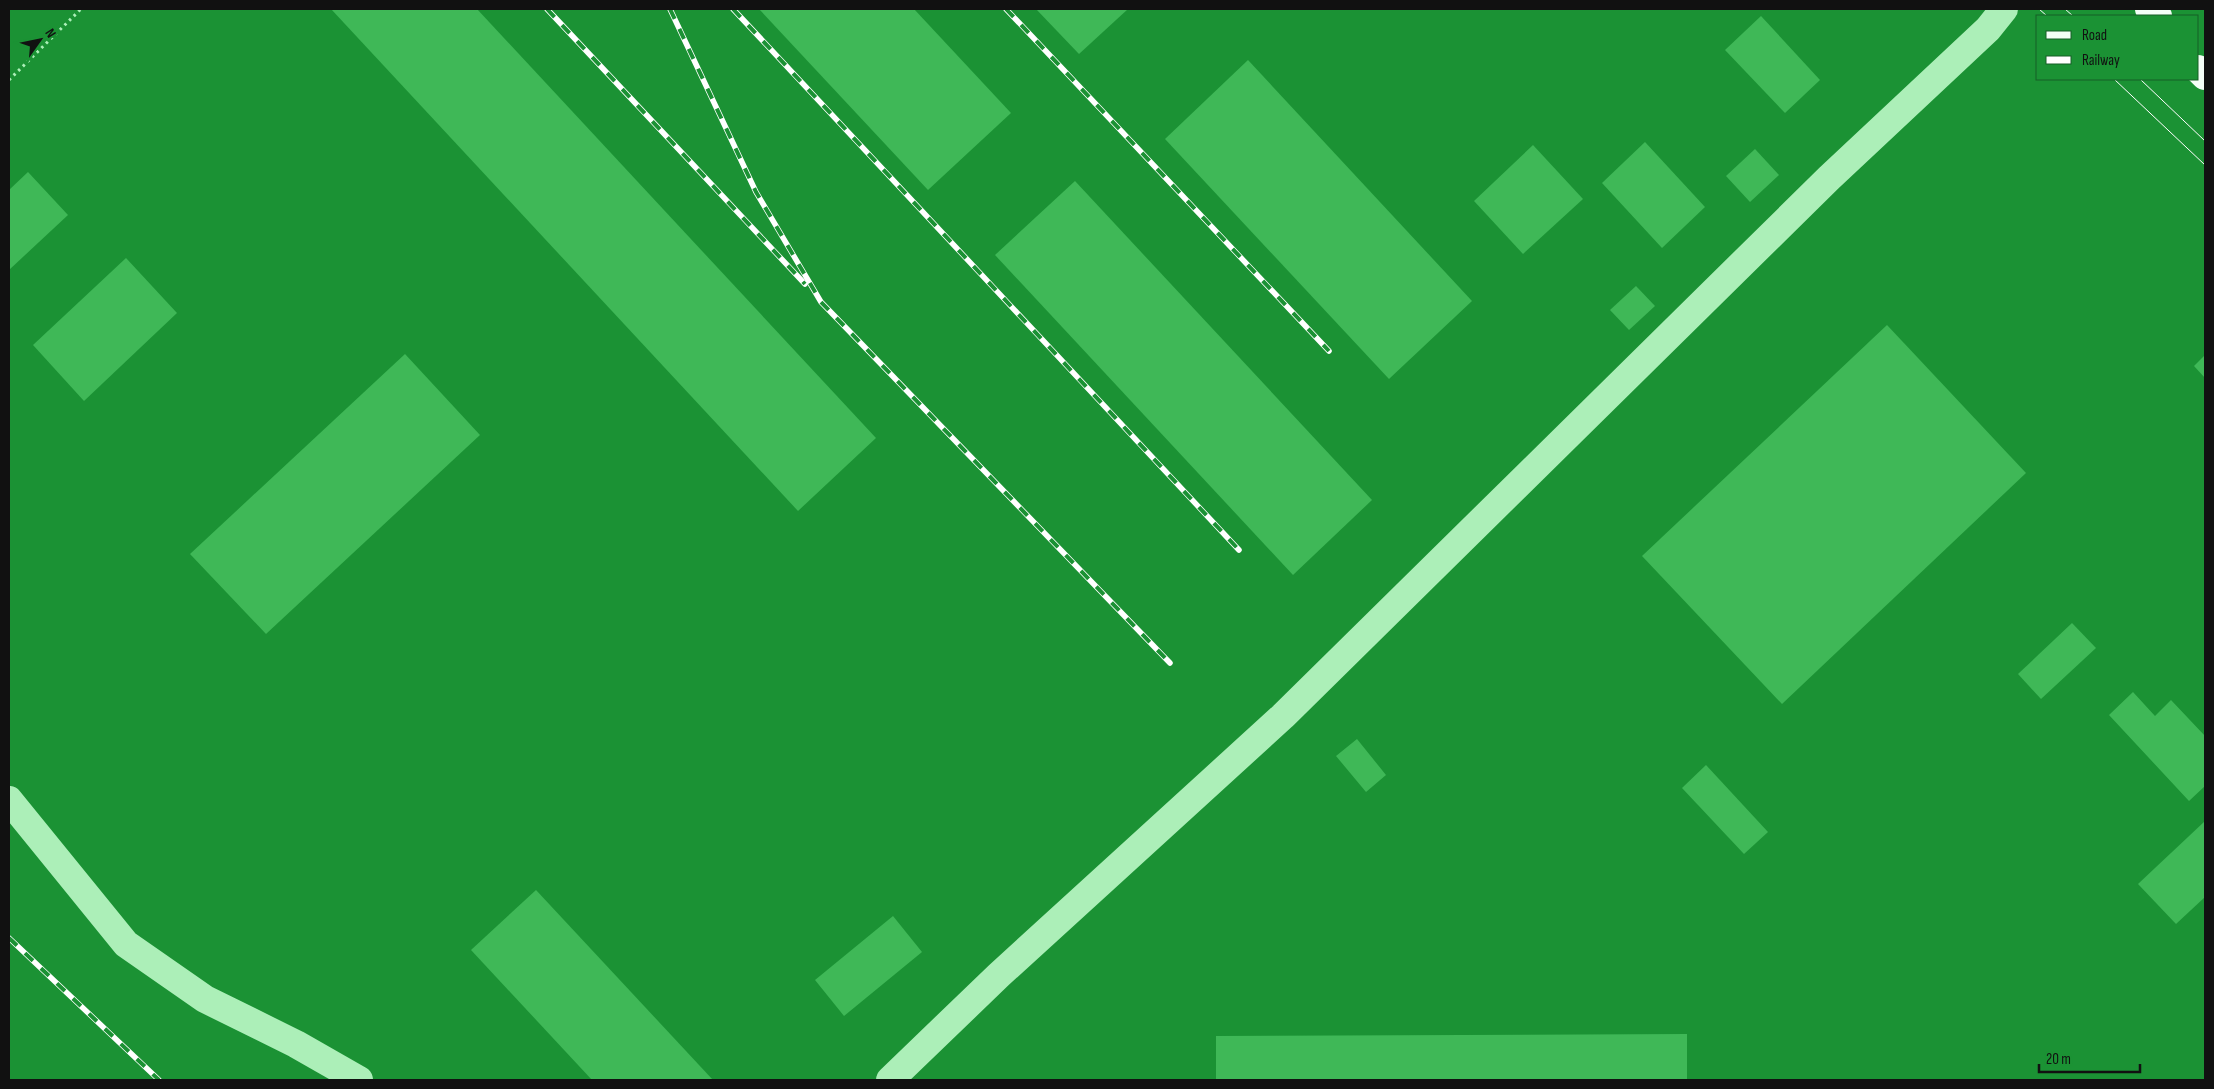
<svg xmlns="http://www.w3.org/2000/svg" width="2214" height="1089" font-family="'Sofia Sans Condensed',sans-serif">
	<rect width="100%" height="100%" fill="#1b9234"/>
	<g fill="#3fb857">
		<polygon points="331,9 477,9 876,438 798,511"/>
		<polygon points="759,9 914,9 1011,113 928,190"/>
		<polygon points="1036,9 1128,9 1079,54"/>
		<polygon points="1761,16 1820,80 1785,113 1725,50"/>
		<polygon points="1248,60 1472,301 1389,379 1165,139"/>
		<polygon points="1645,142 1705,207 1662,248 1602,183"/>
		<polygon points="1533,145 1583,199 1523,254 1474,201"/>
		<polygon points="1755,149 1779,175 1750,202 1726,176"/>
		<polygon points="28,172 68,215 9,270 9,190"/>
		<polygon points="1075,181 1372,500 1293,575 995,255"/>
		<polygon points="126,258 177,313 84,401 33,345"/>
		<polygon points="1636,286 1655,306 1629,330 1610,310"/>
		<polygon points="1887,325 2026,473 1782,704 1642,556"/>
		<polygon points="405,354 480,435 266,634 190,554"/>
		<polygon points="2205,355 2205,378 2194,366"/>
		<polygon points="2072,623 2096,648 2041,699 2018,674"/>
		<polygon points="2133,692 2155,716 2171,700 2205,736 2205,786 2189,801 2109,715"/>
		<polygon points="1357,739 1386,775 1366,792 1336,756"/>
		<polygon points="1706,765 1768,832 1744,854 1682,788"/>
		<polygon points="2205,821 2205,897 2176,924 2138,884"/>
		<polygon points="536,890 713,1080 592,1080 471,950"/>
		<polygon points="893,916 922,952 844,1016 815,980"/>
		<polygon points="1687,1034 1687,1080 1216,1080 1216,1036"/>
	</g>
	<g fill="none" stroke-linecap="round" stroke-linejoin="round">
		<polyline stroke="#acefb8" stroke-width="3" stroke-dasharray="2.5 4" stroke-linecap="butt" points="9,80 81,9"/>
		<g stroke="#acefb8" stroke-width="28">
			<polyline points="9,800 126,944 205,999 296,1044 359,1080"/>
			<polyline points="890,1080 999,975 1283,716 1829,178 1988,29 2004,9"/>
		</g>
		<g stroke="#f4fff7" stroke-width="28">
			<polyline points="2149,9 2158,16"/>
			<polyline points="2198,69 2205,76"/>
		</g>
		<g stroke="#fff" stroke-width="1">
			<polyline points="2039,9 2047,16"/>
			<polyline points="2065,9 2073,16"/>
			<polyline points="2114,79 2205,165"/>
			<polyline points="2140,79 2205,141"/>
		</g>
		<g stroke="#fff" stroke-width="5.5">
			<g id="rail">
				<polyline points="547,9 805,284"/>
				<polyline points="670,9 756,192 821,302 1170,663"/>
				<polyline points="733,9 1239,550"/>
				<polyline points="1006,9 1329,351"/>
				<polyline points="9,938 159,1080"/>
			</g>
		</g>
		<use href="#rail" stroke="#1b9234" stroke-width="4" stroke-dasharray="11" stroke-linecap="butt"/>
	</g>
	<rect width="2214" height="1089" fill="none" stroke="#111111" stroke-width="20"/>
	<rect x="2036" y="15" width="162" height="65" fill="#1b9234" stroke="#175e26"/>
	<rect x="2046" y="31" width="25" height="8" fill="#f4fff7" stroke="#175e26"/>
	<text x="2082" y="40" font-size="15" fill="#111111">Road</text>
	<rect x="2046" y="56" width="25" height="8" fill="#ffffff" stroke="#175e26"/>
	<text x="2082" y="65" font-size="15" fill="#111111">Railway</text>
	<g transform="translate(40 40) rotate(57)" stroke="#1b9234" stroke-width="4" paint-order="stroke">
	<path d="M0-4L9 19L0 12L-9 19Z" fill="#111111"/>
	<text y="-8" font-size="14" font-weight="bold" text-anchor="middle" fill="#111111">N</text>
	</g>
	<path d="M2039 1064v8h101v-8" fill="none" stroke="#111111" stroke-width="2.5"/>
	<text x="2046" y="1064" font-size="15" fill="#111111" stroke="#1b9234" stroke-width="4" paint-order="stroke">20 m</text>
</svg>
